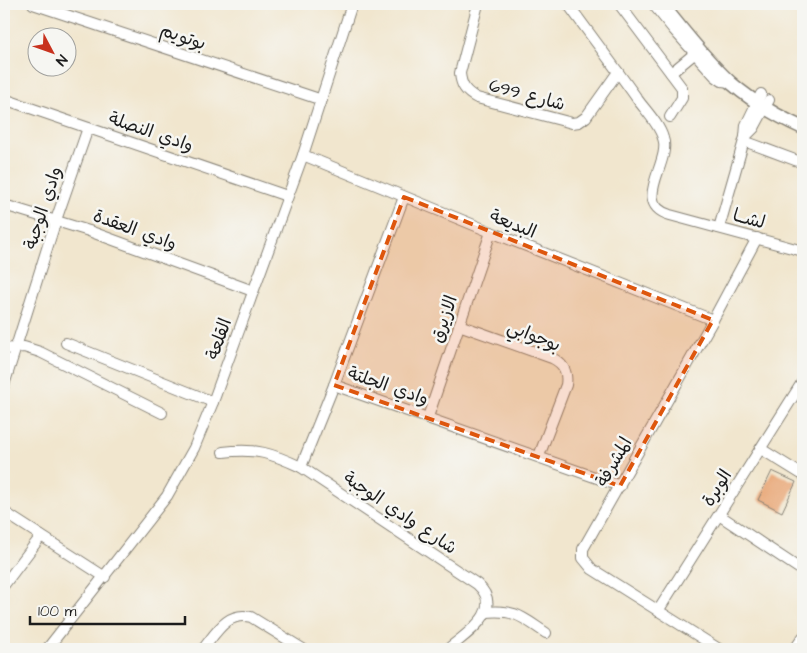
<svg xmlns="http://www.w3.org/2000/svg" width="807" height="653" font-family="'Architects Daughter','Playpen Sans Arabic',sans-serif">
	<rect width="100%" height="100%" fill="#f6f6f2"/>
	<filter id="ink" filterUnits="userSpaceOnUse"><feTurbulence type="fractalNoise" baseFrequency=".02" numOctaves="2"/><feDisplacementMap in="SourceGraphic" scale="10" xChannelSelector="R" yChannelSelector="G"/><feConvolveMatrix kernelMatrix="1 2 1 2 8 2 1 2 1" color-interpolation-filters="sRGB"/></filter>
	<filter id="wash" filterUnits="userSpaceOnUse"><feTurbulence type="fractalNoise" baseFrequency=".0096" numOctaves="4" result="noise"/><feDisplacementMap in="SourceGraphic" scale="20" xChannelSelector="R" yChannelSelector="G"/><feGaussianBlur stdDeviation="1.12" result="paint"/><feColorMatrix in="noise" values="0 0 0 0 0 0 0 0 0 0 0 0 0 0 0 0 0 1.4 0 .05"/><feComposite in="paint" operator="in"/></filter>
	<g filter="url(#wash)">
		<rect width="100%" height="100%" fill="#f1e6ce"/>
		<g id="blocks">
			<polygon fill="#e9a979" points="772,471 796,482 782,512 758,500"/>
		</g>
	</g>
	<g filter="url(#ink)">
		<use href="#blocks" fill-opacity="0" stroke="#868175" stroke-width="1"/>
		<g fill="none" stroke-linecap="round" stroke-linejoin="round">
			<g stroke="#868175" stroke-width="12">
				<g id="minor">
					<polyline points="33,4 322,100"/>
					<path d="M478,4L460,73C461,85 465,92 477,98L572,123L579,122L586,117L618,72"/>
					<path d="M568,4C591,36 615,67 638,100C646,111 659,124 663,138C672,162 630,203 670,215L803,251"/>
					<polyline points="619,4 682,88 682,98 670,117"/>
					<polyline points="653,4 674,30 715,76 722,81 730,82"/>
					<polyline points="671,73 694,54"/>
					<polyline points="4,99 287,196"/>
					<polyline points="745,137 754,128 769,100"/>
					<polyline points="744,141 803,163"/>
					<polyline points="303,155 491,232 713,320"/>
					<polyline points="4,205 89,231 253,291"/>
					<polyline points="719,228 745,137 746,125 761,94"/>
					<path d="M459,325L552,358C564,364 568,372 566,385L539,456"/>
					<polyline points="66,343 213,402"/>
					<polyline points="4,349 24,347 40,352 162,413"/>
					<polyline points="4,385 56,220 88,128"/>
					<polyline points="334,385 620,486"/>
					<polyline points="428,417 491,232"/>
					<polyline points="761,449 803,475"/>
					<path d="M223,452C256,448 271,453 301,467L477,584C506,610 467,633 448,649"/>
					<polyline points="301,467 334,385 404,197"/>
					<polyline points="4,512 105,577"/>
					<polyline points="719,515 803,571"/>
					<polyline points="4,585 41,536"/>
					<polyline points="658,611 803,381"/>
					<path d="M486,612C516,609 523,618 546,633"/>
					<polyline points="47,649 167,496 194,448 213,402 303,155 352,4"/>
					<path d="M203,649C216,633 227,611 251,617L303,649"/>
					<polyline points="719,649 592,569 583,558 583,549 713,320 757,238"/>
					<polyline points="795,649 803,637"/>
				</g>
			</g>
			<g stroke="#868175" stroke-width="15">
				<path id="tertiary" d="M662,4C683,31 706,60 731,83C752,101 779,117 803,128"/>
			</g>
			<use href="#minor" stroke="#fff" stroke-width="10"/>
			<use href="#tertiary" stroke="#fff" stroke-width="12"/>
		</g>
	</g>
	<path fill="#de560d" fill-opacity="0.2" stroke="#de560d" stroke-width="4" stroke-dasharray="10 6" stroke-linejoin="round" d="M404,197L713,320L620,486L334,385Z"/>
	<g text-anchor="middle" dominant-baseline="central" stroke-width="5" stroke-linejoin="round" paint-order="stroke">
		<g font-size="18" fill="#1c1c1c" stroke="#f6f6f2">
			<text transform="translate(183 37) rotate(19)">بوتويم</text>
			<text transform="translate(527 95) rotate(15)">شارع 699</text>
			<text transform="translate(151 132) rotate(19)">وادي النصلة</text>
			<text transform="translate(43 208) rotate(-72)">وادي الوجبة</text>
			<text transform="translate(749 219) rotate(15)">لشــا</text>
			<text transform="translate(513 224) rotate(22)">البديعة</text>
			<text transform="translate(135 230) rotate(20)">وادي العقدة</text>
			<text transform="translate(444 319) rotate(-71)">الازيرق</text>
			<text transform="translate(534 336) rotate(22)">بوجوابي</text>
			<text transform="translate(219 339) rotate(-70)">القلعة</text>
			<text transform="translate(388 386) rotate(19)">وادي الجلتة</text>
			<text transform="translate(614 462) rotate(-60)">المشرفة</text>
			<text transform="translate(717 488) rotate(-58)">الوبرة</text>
			<text transform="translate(400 513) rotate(34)">شارع وادي الوجبة</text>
		</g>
	</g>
	<rect width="807" height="653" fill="none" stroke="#f6f6f2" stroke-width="20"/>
	<g transform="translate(52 52) rotate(131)"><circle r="24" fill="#f6f6f2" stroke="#9f9f9c"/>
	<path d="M0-4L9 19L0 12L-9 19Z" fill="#c8321e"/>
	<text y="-8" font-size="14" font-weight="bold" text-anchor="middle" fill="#1c1c1c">N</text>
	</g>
	<path d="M30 616v8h155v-8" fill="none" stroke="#1c1c1c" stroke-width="2.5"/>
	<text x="38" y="616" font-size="15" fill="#1c1c1c" stroke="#f6f6f2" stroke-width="4" paint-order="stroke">100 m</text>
</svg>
